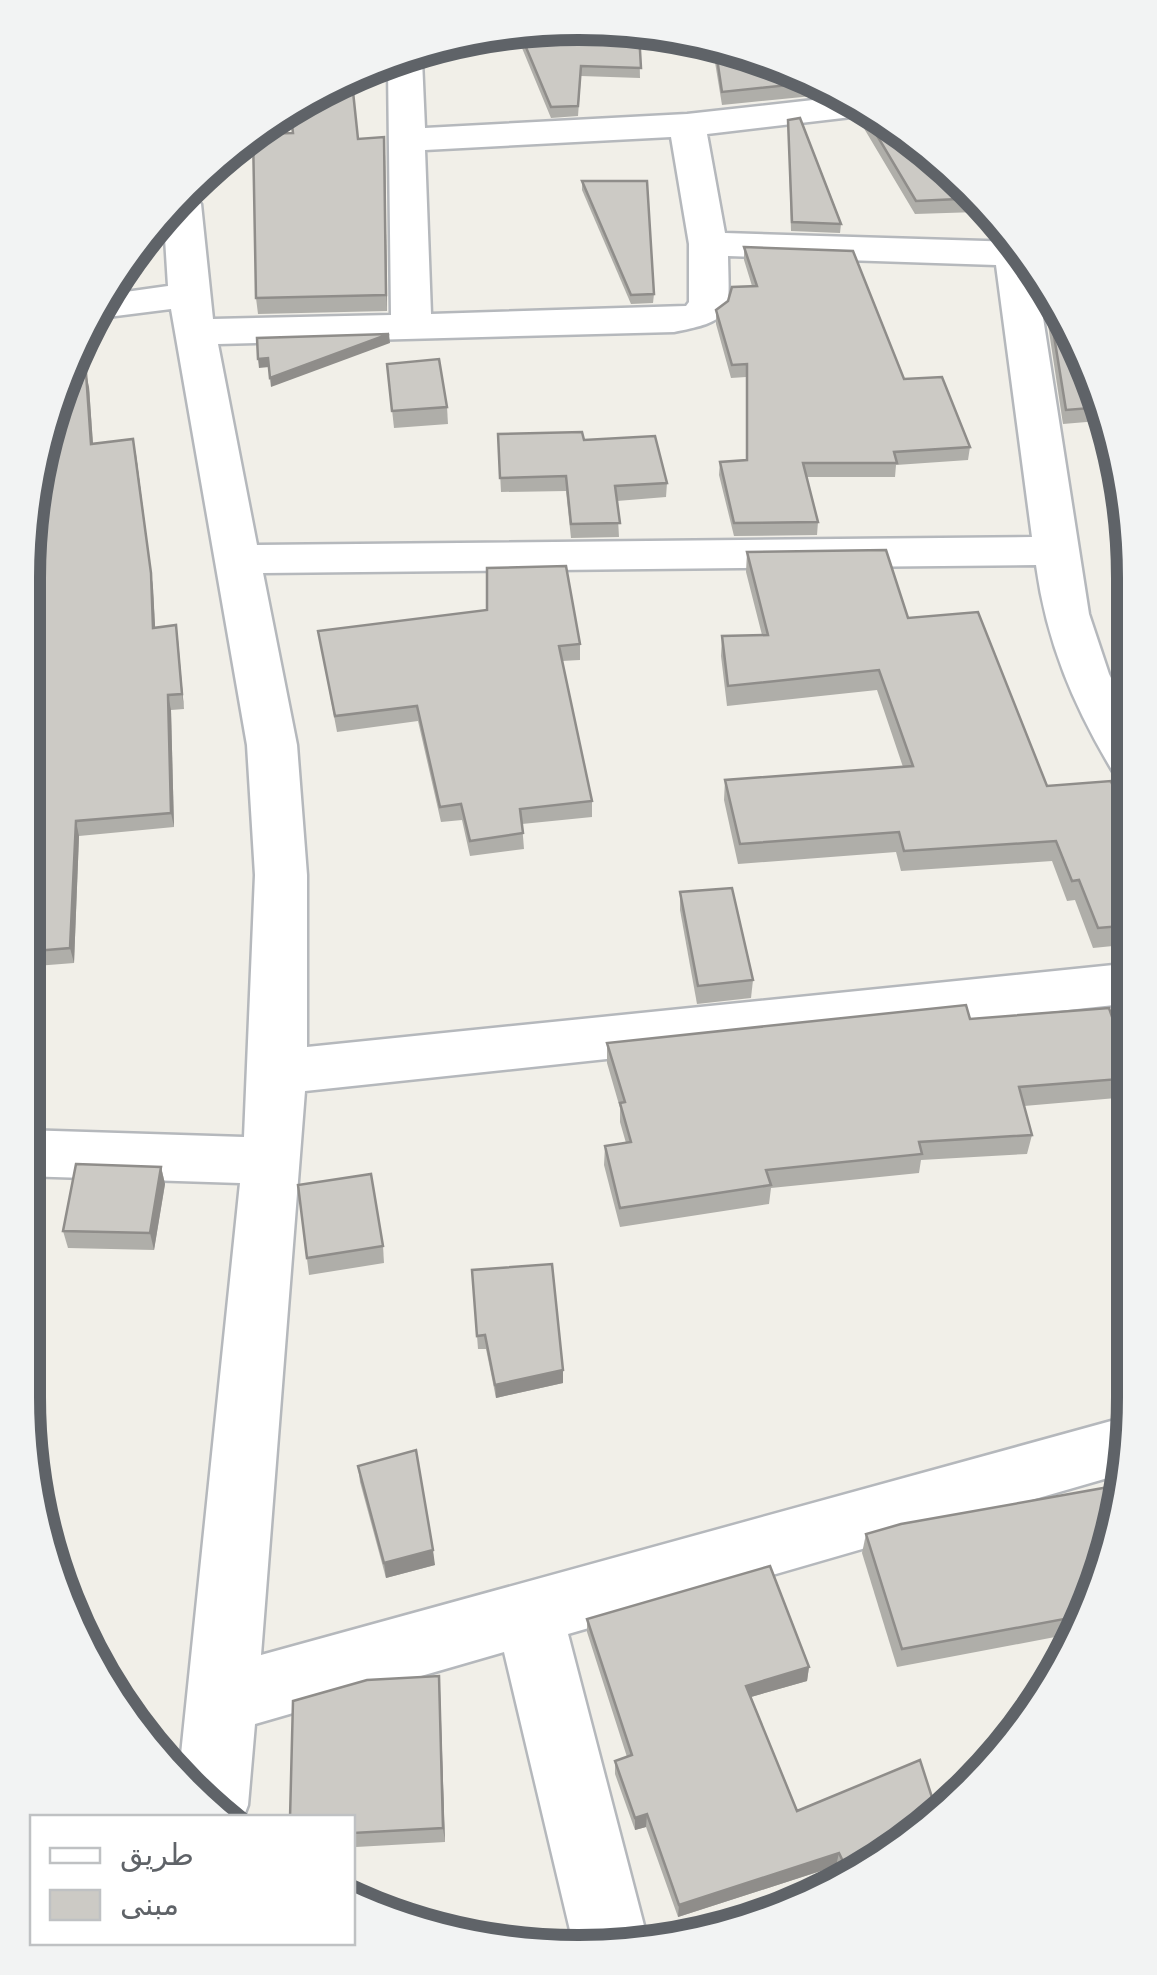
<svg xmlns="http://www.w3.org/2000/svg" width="1157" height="1975" font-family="'DejaVu Sans',Cairo,sans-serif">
	<rect width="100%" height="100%" fill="#f1efe8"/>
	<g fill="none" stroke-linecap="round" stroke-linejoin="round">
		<g stroke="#b5b8bc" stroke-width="5">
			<path id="minor" d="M419,55L422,60L425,128L687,114L840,97L874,111L860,116L707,134L725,233L1018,242L1035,266L1089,614L1109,674L1133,722V780L1115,775C1074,707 1047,644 1036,565L263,573L297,745L307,875V1047L1133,963V1003L305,1091L261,1655L1133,1415L1125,1473L568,1634L648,1941L579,1952L574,1947L504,1652L255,1724L248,1805L243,1818H225L179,1774L240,1183L23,1176V1130L244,1137L255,875L247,745L171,309L92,319L104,295L168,286L164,222L191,195L201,204L213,319L391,315L388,67ZM671,137L689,244V302L686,306L431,314L425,150ZM728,256L996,265L1032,537L257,545L218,344L674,332C735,320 729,314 728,256Z"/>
		</g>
		<use href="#minor" fill="#fff" fill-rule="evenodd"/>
	</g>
	<g fill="#afaea9">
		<polygon points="471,33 639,33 640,78 581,76 578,116 551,118 517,36 452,59 424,57 422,53"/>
		<polygon points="712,44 833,94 722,105"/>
		<polygon points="860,107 888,117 983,200 979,200 977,212 915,214 859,120"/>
		<polygon points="788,120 841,224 840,233 791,231"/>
		<polygon points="293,133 358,139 385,153 387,311 258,314 256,298"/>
		<polygon points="582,181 654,294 653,303 631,304 582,190"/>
		<polygon points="744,247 904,379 970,447 968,460 896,465 895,477 806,477 818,522 817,535 734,536 719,475 720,462 746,461 746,377 731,378 716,324 716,310 752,286 744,260"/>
		<polygon points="1043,277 1060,301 1110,420 1063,424 1042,285"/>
		<polygon points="387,364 447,407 448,424 394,428"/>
		<polygon points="89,387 93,444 136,454 153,588 155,628 176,625 184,709 171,710 174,827 79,836 74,963 23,967 24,542"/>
		<polygon points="498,434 584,440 667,483 666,497 617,501 619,537 571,538 566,491 501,492"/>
		<polygon points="747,552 908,618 1047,786 1128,826 1133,825 1133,944 1093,948 1075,900 1067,901 1052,861 901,871 896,852 738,864 724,800 725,780 903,767 877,690 727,706 721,656 722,636 762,635 746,572"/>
		<polygon points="318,631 580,644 580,660 562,661 592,801 592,817 522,824 524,849 470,856 462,820 441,822 418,721 337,732"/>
		<polygon points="680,892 753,980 751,998 697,1004 680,910"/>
		<polygon points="970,1019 1131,1071 1133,1063 1133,1092 1132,1086 1128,1097 1024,1106 1032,1135 1027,1154 921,1160 919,1173 771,1188 769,1204 620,1227 604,1165 605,1146 626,1143 620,1122 620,1108 607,1063 607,1043"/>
		<polygon points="161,1167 165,1184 154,1250 68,1248 63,1231"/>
		<polygon points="298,1185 383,1246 384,1263 309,1275"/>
		<polygon points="472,1270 563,1370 563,1383 496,1398 486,1349 478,1349"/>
		<polygon points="358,1466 435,1565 386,1578 360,1482"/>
		<polygon points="866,1534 1105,1576 1076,1633 897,1667 862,1553"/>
		<polygon points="587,1619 809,1667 807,1681 751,1697 797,1811 917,1837 842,1878 836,1866 678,1917 646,1827 635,1830 615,1774 615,1761 627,1757 587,1632"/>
		<polygon points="439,1676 445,1842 356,1847 354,1837 352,1837 352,1818"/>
	</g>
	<g fill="#8f8d8a">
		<polygon points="497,33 517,33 517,36 452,59 452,49"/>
		<polygon points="384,137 385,153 387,311 386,295"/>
		<polygon points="389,334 390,343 271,387 270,378"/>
		<polygon points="268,358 269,367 259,368 258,359"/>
		<polygon points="86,373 89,387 94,459 91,444"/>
		<polygon points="136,454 153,588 156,643 153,628"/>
		<polygon points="176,625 178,640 184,709 182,694"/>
		<polygon points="168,695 171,710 174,827 171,813"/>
		<polygon points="76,821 79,836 74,963 70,948"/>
		<polygon points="161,1167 165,1184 154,1250 150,1233"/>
		<polygon points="563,1370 563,1383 496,1398 495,1385"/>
		<polygon points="433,1550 435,1565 386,1578 384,1563"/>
		<polygon points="809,1667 807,1681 744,1699 746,1686"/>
		<polygon points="439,1676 440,1690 445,1842 443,1828"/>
		<polygon points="647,1814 646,1827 635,1830 635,1818"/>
		<polygon points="839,1853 836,1866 678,1917 679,1905"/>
	</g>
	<g fill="#cccac5" stroke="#8f8d8a" stroke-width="2.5">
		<polygon points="471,33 497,33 452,49 436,47"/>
		<polygon points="520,33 639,33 641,68 581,66 578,106 551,107"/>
		<polygon points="715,45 808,83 722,92"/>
		<polygon points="352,82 358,139 384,137 386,295 256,298 253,134 293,133 290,108"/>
		<polygon points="863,106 888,117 978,196 979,198 916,201 860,107"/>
		<polygon points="800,118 841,224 792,222 788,120"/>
		<polygon points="582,181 647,181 654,294 631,295"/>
		<polygon points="744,247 853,251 904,379 942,377 970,447 894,452 897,463 803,463 818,522 734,523 720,462 747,460 747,364 732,365 716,310 728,301 732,287 757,286"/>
		<polygon points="1045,280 1060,301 1104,407 1066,410"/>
		<polygon points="389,334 270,378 268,358 258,359 257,338"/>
		<polygon points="439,359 447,407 392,411 387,364"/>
		<polygon points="86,373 91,444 133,439 151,573 153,628 176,625 182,694 168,695 171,813 76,821 70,948 23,952 24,542 52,399 64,375"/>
		<polygon points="582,432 584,440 655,436 667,483 615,486 620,523 571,524 566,476 500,478 498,434"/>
		<polygon points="886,550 908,618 978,612 1047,786 1111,781 1128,826 1133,825 1133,925 1098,928 1079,880 1072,881 1056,841 904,851 899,832 740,844 725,780 913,766 879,670 728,686 722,636 768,635 747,552"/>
		<polygon points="566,566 580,644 559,646 592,801 520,809 523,833 470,841 461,804 440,807 417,706 335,716 318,631 487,610 487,568"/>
		<polygon points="732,888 753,980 698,986 680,892"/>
		<polygon points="966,1005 970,1019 1109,1008 1133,1078 1019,1087 1032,1135 919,1142 922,1154 766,1170 771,1185 620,1208 605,1146 631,1142 620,1103 625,1102 607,1043"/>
		<polygon points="76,1164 161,1167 150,1233 63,1231"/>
		<polygon points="371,1174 383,1246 307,1258 298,1185"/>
		<polygon points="552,1264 563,1370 495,1385 485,1335 477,1336 472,1270"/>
		<polygon points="416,1450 433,1550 384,1563 358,1466"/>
		<polygon points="1109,1487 1113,1496 1121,1495 1105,1576 1086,1615 902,1649 866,1534 901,1524"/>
		<polygon points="770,1566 809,1667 746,1686 797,1811 920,1760 938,1816 917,1837 849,1874 839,1853 679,1905 647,1814 635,1818 615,1761 632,1755 587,1619"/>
		<polygon points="439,1676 443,1828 353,1833 352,1818 290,1818 293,1701 367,1680"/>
	</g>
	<path d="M0 0H1157V1975H0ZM578 40H579A538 538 0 0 1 1117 578V1397A538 538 0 0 1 579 1935H578A538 538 0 0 1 40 1397V578A538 538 0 0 1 578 40Z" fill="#f2f3f3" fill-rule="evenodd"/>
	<path fill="none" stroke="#5f6368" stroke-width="12" d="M578 40H579A538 538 0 0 1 1117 578V1397A538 538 0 0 1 579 1935H578A538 538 0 0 1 40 1397V578A538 538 0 0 1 578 40Z"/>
	<rect x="30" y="1815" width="325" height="130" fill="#ffffff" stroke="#bfc1c3" stroke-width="2.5"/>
	<rect x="50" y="1848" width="50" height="15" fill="#ffffff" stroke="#bfc1c3" stroke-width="2.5"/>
	<text x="120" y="1865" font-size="30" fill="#5f6368">طريق</text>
	<rect x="50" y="1890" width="50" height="30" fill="#cccac5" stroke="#bfc1c3" stroke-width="2.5"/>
	<text x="120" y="1915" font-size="30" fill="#5f6368">مبنى</text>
</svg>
